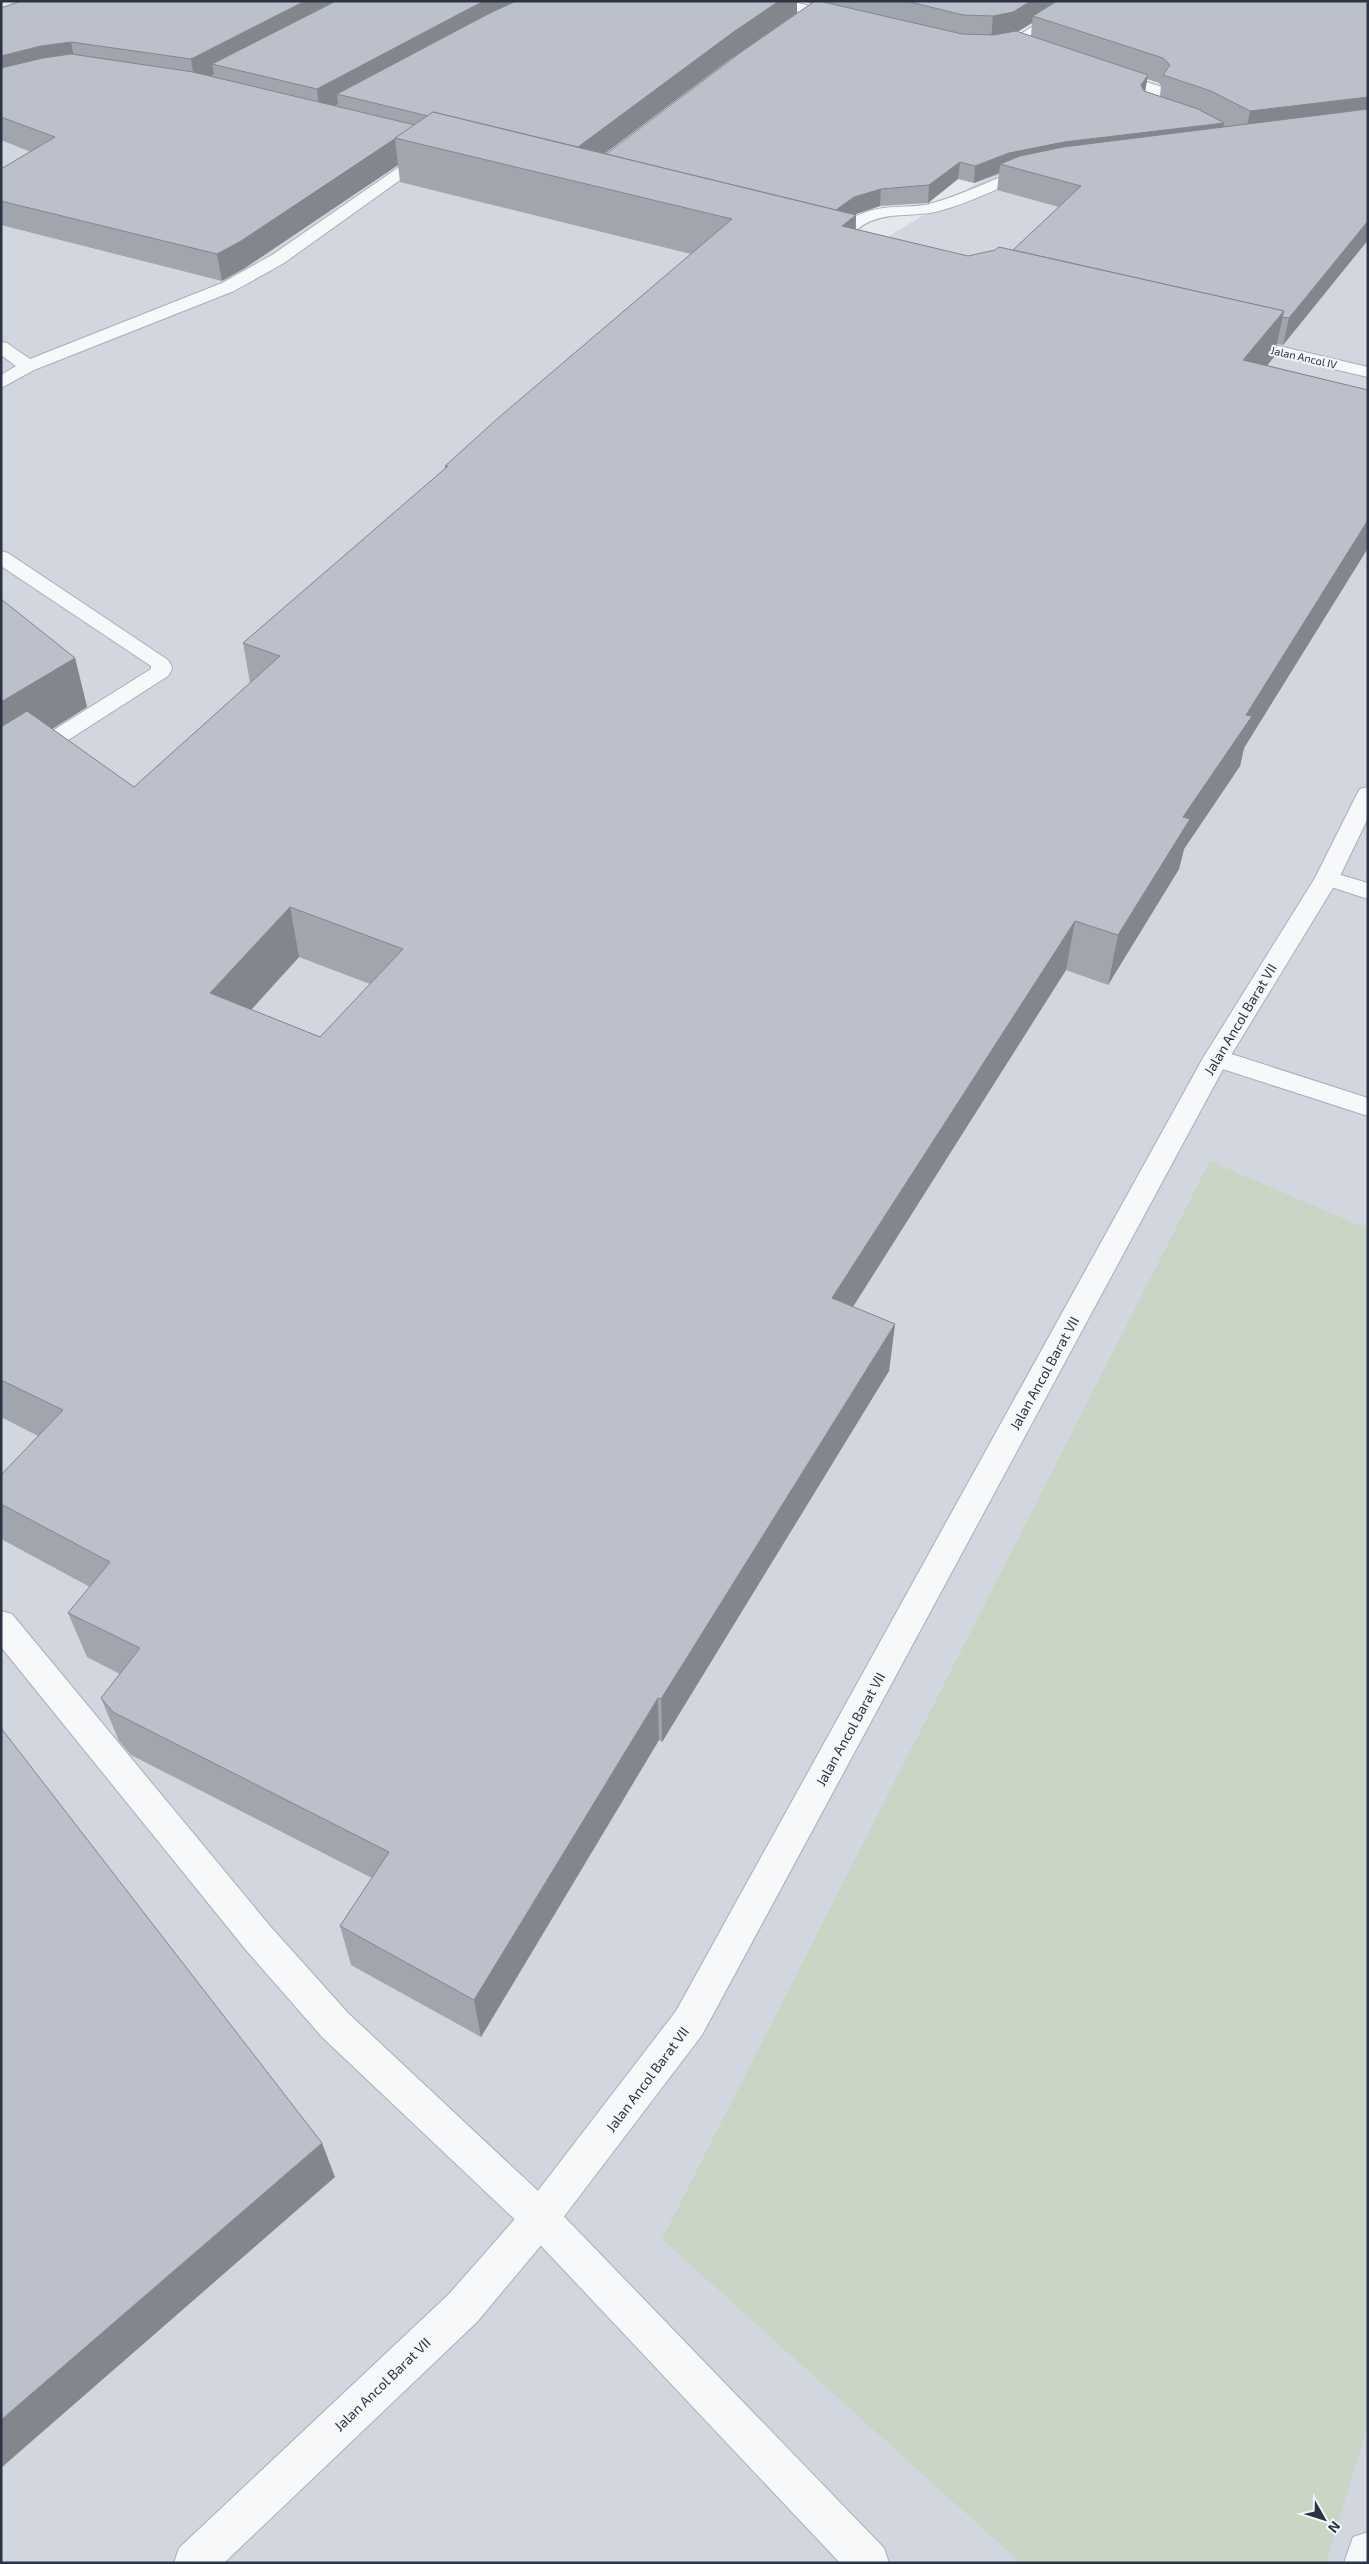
<svg xmlns="http://www.w3.org/2000/svg" width="1369" height="2564" font-family="'Exo 2',sans-serif">
	<rect width="100%" height="100%" fill="#e4e7ec"/>
	<polygon fill="#d2d6de" points="1,55 854,257 1022,156 1368,113 1368,2563 1,2563"/>
	<polygon fill="#c9d6c5" points="1210,1161 1368,1229 1368,2425 1326,2563 1021,2563 662,2239"/>
	<g fill="none" stroke-linecap="round" stroke-linejoin="round">
		<g stroke="#a9aeb7" stroke-width="2">
			<g id="lane">
				<polygon points="430,147 435,149 438,152 435,155 284,263 234,291 34,370 1,388 1,375 16,366 1,355 1,342 7,343 30,359 222,283 272,255 425,149"/>
				<path d="M1,551L8,553L168,660C173,666 173,670 168,676L9,778L1,780V763L151,669V666L1,566Z"/>
				<polygon points="1327,871 1368,883 1368,899 1319,883 1315,878 1319,873"/>
				<polygon points="1216,1049 1368,1098 1368,1116 1207,1064 1203,1058 1207,1052"/>
				<polygon points="1,1611 12,1614 270,1926 348,2013 553,2205 884,2548 889,2563 840,2563 527,2231 322,2037 246,1950 1,1647"/>
				<polygon points="1368,2532 1368,2563 1344,2563 1353,2537"/>
			</g>
		</g>
		<g stroke="#a9aeb7" stroke-width="2">
			<g id="street">
				<polygon points="767,1 791,1 843,15 845,18 838,22 769,4"/>
				<polygon points="1072,1 1089,1 1020,45 1015,46 1008,42"/>
				<polygon points="1110,70 1162,87 1164,90 1156,101 1177,109 1180,112 1172,117 1142,106 1140,103 1148,92 1105,77 1103,74 1105,71"/>
				<path d="M1034,166L1040,168L1042,171L1040,174C1005,183 974,202 939,211C917,217 892,212 871,221C854,227 841,249 829,252L821,247C839,221 864,208 895,207C906,206 918,207 929,204C965,195 998,175 1034,166Z"/>
				<polygon points="1240,337 1368,367 1368,377 1234,346 1231,342 1234,338"/>
				<polygon points="1368,787 1368,818 1339,878 1228,1060 702,2035 553,2231 477,2322 224,2563 174,2563 179,2548 449,2294 527,2205 676,2011 1203,1058 1315,878 1357,794 1360,789"/>
			</g>
		</g>
		<use href="#lane" fill="#f7f8fa" fill-rule="evenodd"/>
		<use href="#street" fill="#f7f8fa" fill-rule="evenodd"/>
	</g>
	<path fill="#a1a5ae" fill-rule="evenodd" d="M802,1H1368V240L1283,345L1277,344L1274,357L1267,365L1368,390V548L1244,748L1240,766L1184,849L1179,869L1108,985L1066,970L853,1307L895,1324L889,1371L662,1742L659,1740L481,2037L351,1965L340,1926L372,1878L131,1755L119,1741L101,1698L120,1674L87,1657L68,1613L90,1587L3,1540L1,1536V1475L38,1436L1,1417V599L75,658L87,707L52,729L134,787L250,683L243,643L445,469V466L691,254L400,182L398,165L245,268L222,281L1,225V169L31,152L1,140V8L797,13L732,58L605,153L606,154L812,4ZM1032,23L1031,36L1017,32L1026,27ZM1147,79L1159,83L1161,86L1160,96L1145,91ZM999,174L997,190L1059,207L1013,250L968,256L856,229V214L880,206L928,203L958,179L974,183ZM299,957L370,984L320,1037L251,1010Z"/>
	<g fill="#83868d">
		<polygon points="305,1 363,1 212,64 214,74 195,84 191,59"/>
		<polygon points="485,1 529,1 337,94 338,104 320,114 317,89 476,5"/>
		<polygon points="779,1 797,1 797,13 732,58 575,176 574,150 732,33"/>
		<polygon points="1031,1 1068,1 1033,16 1032,23 1010,36 991,40 993,16"/>
		<polygon points="71,42 76,67 1,82 1,56 41,46"/>
		<polygon points="1148,75 1145,92 1141,85"/>
		<polygon points="1368,97 1368,121 1245,136 1250,111"/>
		<polygon points="1224,123 1221,140 1000,164 999,173 974,183 975,166 1009,153 1064,142"/>
		<polygon points="395,139 398,165 245,268 222,281 217,254"/>
		<polygon points="960,162 958,179 928,203 929,185"/>
		<polygon points="881,189 880,206 853,215 825,221 838,208 854,197"/>
		<polygon points="856,215 854,260 842,226"/>
		<polygon points="1368,221 1368,240 1283,345 1289,318"/>
		<polygon points="1284,311 1274,357 1234,407 1243,360"/>
		<polygon points="1368,520 1368,548 1244,748 1240,766 1184,849 1179,869 1108,985 1118,935 1183,817 1246,715"/>
		<polygon points="75,658 87,707 1,761 1,702"/>
		<polygon points="290,907 299,957 221,1043 210,993"/>
		<polygon points="1075,921 1066,970 828,1346 832,1298"/>
		<polygon points="895,1324 889,1371 662,1742 661,1699"/>
		<polygon points="658,1698 659,1740 481,2037 474,2000"/>
		<polygon points="322,2143 335,2177 1,2468 1,2420"/>
	</g>
	<g fill="#bbc0ca" stroke="#83868d" fill-rule="evenodd">
		<polygon points="21,1 305,1 191,59 71,42 41,46 1,56 1,8"/>
		<polygon points="336,1 485,1 476,5 317,89 212,64"/>
		<polygon points="516,1 779,1 732,33 578,147 433,112 428,116 337,94 488,14"/>
		<polygon points="815,1 819,1 962,34 993,35 1016,31 1148,75 1141,85 1144,91 1198,109 1224,123 1064,142 1009,153 975,166 960,162 929,185 881,189 854,197 836,210 606,154 744,50"/>
		<polygon points="906,1 1031,1 1013,12 993,16 963,15"/>
		<polygon points="1057,1 1368,1 1368,97 1250,111 1211,91 1163,75 1170,65 1163,58 1033,16"/>
		<polygon points="71,54 193,72 415,125 395,138 396,138 241,241 217,254 1,201 1,169 55,137 1,117 1,68 43,58"/>
		<polygon points="1368,109 1368,221 1289,318 1282,317 1284,311 1013,250 1081,186 1000,164 1020,156 1063,147"/>
		<path d="M433,112L856,215L842,226L968,256L995,250L999,247L1284,311L1243,360L1368,390V520L1246,715L1252,716L1183,817L1190,819L1118,935L1075,921L832,1298L895,1324L661,1699L658,1698L474,2000L340,1926L389,1852L113,1712L101,1698L140,1648L68,1613L110,1562L1,1504V1475L63,1410L1,1380V727L27,711L134,787L280,656L243,643L448,466H445L497,419L732,219L395,138ZM290,907L403,949L320,1037L210,993Z"/>
		<polygon points="1,599 75,658 1,702"/>
		<polygon points="1,1728 322,2143 1,2420"/>
	</g>
	<g text-anchor="middle" dominant-baseline="central" stroke-width="4" stroke-linejoin="round" paint-order="stroke">
		<g font-size="11" fill="#2b3445" stroke="#f4f6f9">
			<text transform="translate(1304 357) rotate(13)">Jalan Ancol IV</text>
		</g>
		<g font-size="14" fill="#2b3445" stroke="#f4f6f9">
			<text transform="translate(1240 1019) rotate(-59)">Jalan Ancol Barat VII</text>
			<text transform="translate(1044 1373) rotate(-61)">Jalan Ancol Barat VII</text>
			<text transform="translate(850 1729) rotate(-61)">Jalan Ancol Barat VII</text>
			<text transform="translate(647 2079) rotate(-53)">Jalan Ancol Barat VII</text>
			<text transform="translate(382 2384) rotate(-44)">Jalan Ancol Barat VII</text>
		</g>
	</g>
	<rect width="1369" height="2564" fill="none" stroke="#2b3445" stroke-width="5"/>
	<g transform="translate(1324 2519) rotate(129)" stroke="#f4f6f9" stroke-width="4" paint-order="stroke">
	<path d="M0-4L9 19L0 12L-9 19Z" fill="#2b3445"/>
	<text y="-8" font-size="14" font-weight="bold" text-anchor="middle" fill="#2b3445">N</text>
	</g>
</svg>
